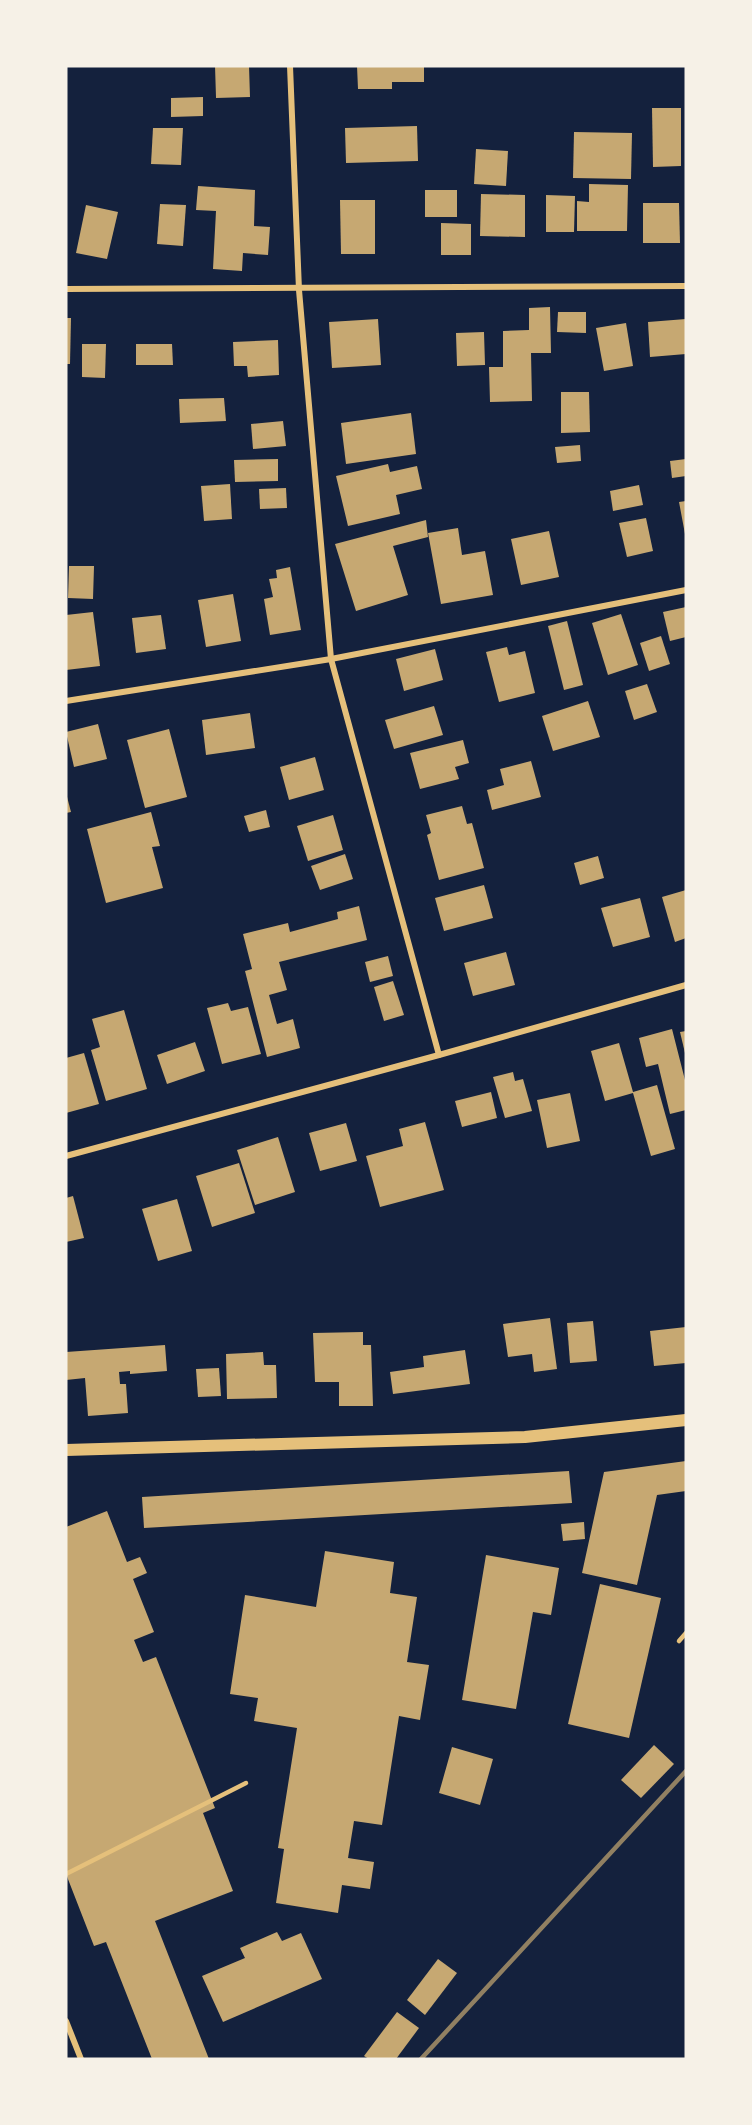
<svg xmlns="http://www.w3.org/2000/svg" width="752" height="2125" font-family="Montserrat,sans-serif">
	<rect width="100%" height="100%" fill="#14213d"/>
	<g fill="#c6a872">
		<polygon points="215,66 249,66 250,97 216,98"/>
		<polygon points="357,66 424,66 424,82 392,82 392,89 358,89"/>
		<polygon points="203,97 203,116 171,117 171,98"/>
		<polygon points="652,108 681,108 681,166 653,167"/>
		<polygon points="417,126 418,161 346,163 345,128"/>
		<polygon points="153,128 183,128 181,165 151,164"/>
		<polygon points="574,132 632,133 631,179 573,178"/>
		<polygon points="476,149 508,151 506,186 474,184"/>
		<polygon points="589,184 628,185 627,231 577,231 577,201 589,202"/>
		<polygon points="198,186 255,190 254,226 270,227 268,255 243,253 242,271 213,269 216,211 196,210"/>
		<rect x="425" y="190" width="32" height="27"/>
		<polygon points="481,194 525,195 525,237 480,236"/>
		<polygon points="546,195 575,196 574,232 546,232"/>
		<polygon points="340,200 375,200 375,254 341,254"/>
		<polygon points="643,203 679,203 680,243 643,243"/>
		<polygon points="160,204 186,205 183,246 157,244"/>
		<polygon points="86,205 118,212 107,259 76,253"/>
		<polygon points="441,223 471,224 471,255 441,255"/>
		<polygon points="550,307 551,353 531,353 532,401 490,402 489,367 503,367 503,331 529,330 529,308"/>
		<polygon points="558,312 586,312 586,333 557,332"/>
		<polygon points="66,318 71,318 70,364 66,364"/>
		<polygon points="378,319 381,365 332,368 329,322"/>
		<polygon points="686,319 686,354 650,357 648,322"/>
		<polygon points="626,323 633,366 604,371 596,328"/>
		<polygon points="484,332 485,365 457,366 456,333"/>
		<polygon points="278,340 279,375 248,377 247,366 234,366 233,342"/>
		<polygon points="82,344 106,344 105,378 82,377"/>
		<polygon points="136,344 172,344 173,365 136,365"/>
		<polygon points="561,392 589,392 590,432 561,433"/>
		<polygon points="224,398 226,421 180,423 179,399"/>
		<polygon points="411,413 416,454 346,464 341,423"/>
		<polygon points="283,421 286,446 253,449 251,424"/>
		<polygon points="580,445 581,461 557,463 555,447"/>
		<polygon points="278,459 278,481 235,482 234,460"/>
		<polygon points="686,459 686,476 672,478 670,461"/>
		<polygon points="388,464 390,472 417,466 422,489 396,495 400,514 348,526 336,476"/>
		<polygon points="230,484 232,519 204,521 201,486"/>
		<polygon points="639,485 643,505 613,511 610,491"/>
		<polygon points="286,488 287,508 260,509 259,489"/>
		<polygon points="686,501 686,534 685,534 679,502"/>
		<polygon points="646,518 653,551 627,557 619,523"/>
		<polygon points="426,520 428,537 393,546 408,595 356,611 335,544"/>
		<polygon points="458,528 462,555 485,551 493,595 441,604 428,533"/>
		<polygon points="549,531 559,577 521,585 511,539"/>
		<polygon points="69,566 94,566 93,599 68,598"/>
		<polygon points="290,567 301,630 270,635 264,599 273,597 269,579 277,578 276,570"/>
		<polygon points="233,594 241,641 206,647 198,600"/>
		<polygon points="686,607 686,637 670,641 663,612"/>
		<polygon points="93,612 100,666 66,670 66,615"/>
		<polygon points="621,614 638,665 608,675 592,623"/>
		<polygon points="161,615 166,649 136,653 132,618"/>
		<polygon points="567,621 583,685 564,690 548,626"/>
		<polygon points="661,636 670,664 649,671 640,643"/>
		<polygon points="507,647 509,655 525,651 535,693 499,702 486,652"/>
		<polygon points="435,649 443,680 404,691 396,659"/>
		<polygon points="647,684 657,712 634,720 625,691"/>
		<polygon points="588,701 600,737 553,751 542,716"/>
		<polygon points="434,706 443,735 394,749 385,720"/>
		<polygon points="250,713 255,748 206,755 202,720"/>
		<polygon points="98,724 107,759 74,767 66,732"/>
		<polygon points="169,729 187,797 145,808 127,740"/>
		<polygon points="463,740 469,763 455,767 459,779 420,789 410,753"/>
		<polygon points="315,757 324,790 289,800 280,767"/>
		<polygon points="531,761 541,797 492,810 487,790 504,785 500,769"/>
		<polygon points="66,793 71,812 66,813"/>
		<polygon points="462,806 467,824 472,823 484,868 439,880 427,835 431,833 426,815"/>
		<polygon points="266,810 270,827 249,832 244,816"/>
		<polygon points="151,812 160,846 152,847 163,888 106,903 87,829"/>
		<polygon points="333,815 343,850 308,861 297,826"/>
		<polygon points="345,854 353,879 320,890 311,866"/>
		<polygon points="598,856 604,878 580,885 574,863"/>
		<polygon points="484,885 493,918 444,931 435,898"/>
		<polygon points="686,890 686,938 675,942 662,897"/>
		<polygon points="640,898 650,937 613,947 601,908"/>
		<polygon points="359,906 367,940 279,962 287,990 269,995 277,1024 293,1019 300,1048 267,1057 245,971 252,969 243,934 288,923 290,932 338,919 337,912"/>
		<polygon points="506,952 515,985 473,996 464,963"/>
		<polygon points="388,956 393,976 370,982 365,962"/>
		<polygon points="393,981 404,1015 384,1021 374,987"/>
		<polygon points="228,1003 231,1011 248,1007 261,1054 222,1064 207,1008"/>
		<polygon points="124,1010 147,1089 106,1101 91,1050 100,1047 92,1019"/>
		<polygon points="672,1029 686,1084 686,1110 670,1114 658,1064 646,1067 639,1038"/>
		<polygon points="686,1031 686,1052 685,1053 680,1032"/>
		<polygon points="195,1042 205,1071 167,1084 157,1055"/>
		<polygon points="619,1043 633,1092 657,1085 675,1149 651,1156 633,1093 605,1101 591,1051"/>
		<polygon points="84,1053 99,1104 66,1113 66,1058"/>
		<polygon points="513,1072 515,1081 523,1079 532,1111 505,1118 493,1077"/>
		<polygon points="491,1092 497,1118 462,1127 455,1101"/>
		<polygon points="570,1093 580,1141 547,1148 537,1100"/>
		<polygon points="425,1122 444,1190 380,1207 366,1156 403,1146 399,1129"/>
		<polygon points="346,1123 357,1161 320,1171 309,1133"/>
		<polygon points="278,1137 295,1192 255,1205 237,1150"/>
		<polygon points="239,1163 255,1213 212,1227 196,1176"/>
		<polygon points="73,1196 84,1238 66,1242 66,1198"/>
		<polygon points="177,1199 192,1251 158,1261 142,1209"/>
		<polygon points="550,1318 557,1369 534,1372 532,1354 508,1357 503,1324"/>
		<polygon points="593,1321 597,1361 570,1363 567,1323"/>
		<polygon points="686,1327 686,1363 654,1366 650,1331"/>
		<polygon points="363,1332 363,1345 371,1345 373,1406 339,1406 339,1382 315,1382 313,1333"/>
		<polygon points="165,1345 167,1371 130,1374 130,1371 119,1372 120,1384 126,1384 128,1413 88,1416 85,1378 66,1380 66,1352"/>
		<polygon points="465,1350 470,1384 393,1394 390,1372 424,1367 423,1356"/>
		<polygon points="263,1352 264,1365 276,1365 277,1398 227,1399 226,1354"/>
		<polygon points="219,1368 221,1396 198,1397 196,1369"/>
		<polygon points="686,1461 686,1491 657,1495 637,1585 582,1573 604,1472"/>
		<polygon points="569,1471 572,1503 144,1528 142,1497"/>
		<polygon points="107,1511 127,1562 140,1557 147,1573 133,1579 154,1632 134,1640 143,1662 156,1657 215,1808 203,1813 233,1891 155,1921 209,2059 152,2059 106,1942 94,1946 66,1874 66,1527"/>
		<polygon points="584,1522 585,1539 563,1541 561,1524"/>
		<polygon points="325,1551 394,1562 390,1593 417,1597 407,1662 429,1665 420,1720 399,1716 382,1825 354,1821 348,1858 374,1862 370,1889 342,1885 338,1913 276,1903 284,1849 278,1848 297,1728 254,1721 258,1698 230,1694 245,1595 316,1607"/>
		<polygon points="486,1555 559,1568 551,1615 533,1612 516,1709 462,1700"/>
		<polygon points="600,1584 661,1598 629,1738 568,1724"/>
		<polygon points="654,1745 674,1764 641,1798 621,1780"/>
		<polygon points="452,1747 493,1759 480,1805 439,1793"/>
		<polygon points="277,1932 282,1941 301,1933 322,1979 223,2022 202,1976 245,1958 240,1948"/>
		<polygon points="438,1959 457,1973 425,2015 407,2000"/>
		<polygon points="397,2012 419,2028 396,2059 369,2059 364,2056"/>
	</g>
	<g fill="none" stroke-linecap="round" stroke-linejoin="round">
		<g stroke="#e5c07b" stroke-width="4.5">
			<polyline points="679,1641 686,1633"/>
			<polyline points="66,1874 246,1783"/>
		</g>
		<g stroke="#e5c07b" stroke-width="6">
			<polyline points="290,66 299,290 331,659 439,1055"/>
			<polyline points="66,289 686,286"/>
			<polyline points="66,701 331,659 686,590"/>
			<polyline points="66,1156 439,1055 686,985"/>
			<polyline points="66,2021 81,2059"/>
		</g>
		<polyline stroke="#e5c07b" stroke-width="12" points="66,1450 525,1437 686,1420"/>
		<polyline stroke="#918062" stroke-width="4.5" points="421,2059 686,1771"/>
	</g>
	<rect width="752" height="2125" fill="none" stroke="#f6f1e7" stroke-width="135"/>
</svg>
